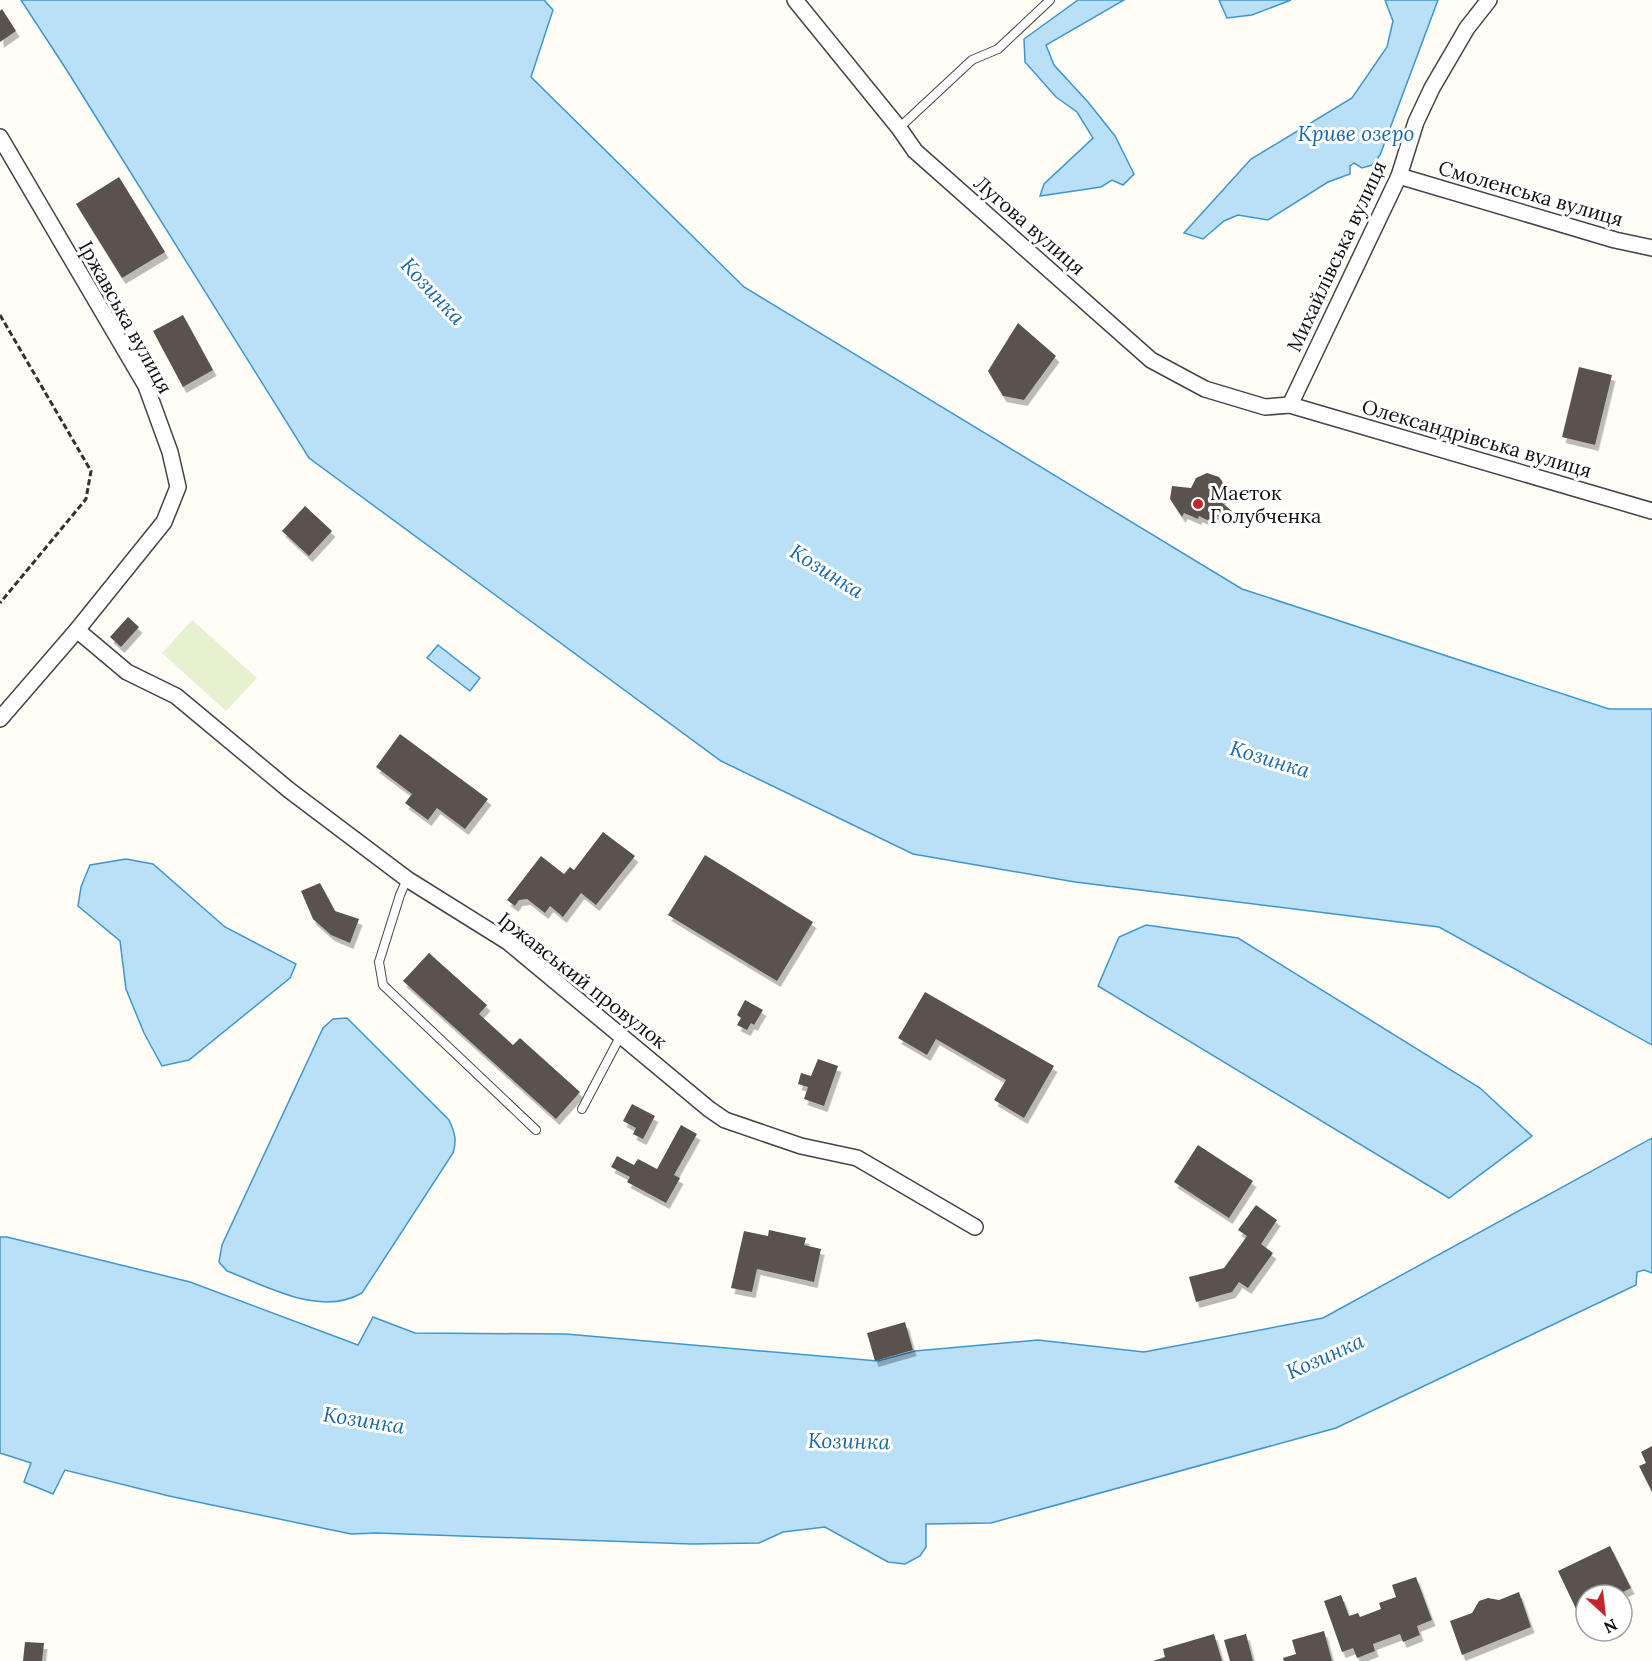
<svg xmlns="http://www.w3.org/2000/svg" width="1652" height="1661" font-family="Lora,serif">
	<defs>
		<filter id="shadow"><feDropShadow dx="3.5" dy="6" stdDeviation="0" flood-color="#0004"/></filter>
	</defs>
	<rect width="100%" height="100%" fill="#fffdf5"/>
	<polygon fill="#e6f2cf" points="192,620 257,678 226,711 162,653"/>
	<g fill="#b9e0f7" stroke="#3f96cf" stroke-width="1.5">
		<polygon points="21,0 544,0 553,10 531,77 744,287 1242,589 1609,709 1652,709 1652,1045 1439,927 1075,882 913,854 721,761 309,458 66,69"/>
		<polygon points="1078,0 1124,0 1046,45 1054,65 1088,102 1115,136 1134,174 1123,185 1112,180 1101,187 1040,196 1044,184 1093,138 1077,112 1056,97 1025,62 1024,39"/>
		<polygon points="1219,0 1291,0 1252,15 1227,18"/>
		<polygon points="1385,0 1438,0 1380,155 1372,165 1362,168 1354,163 1350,166 1350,174 1328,182 1268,220 1238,215 1224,221 1203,239 1184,233 1251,159 1352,98 1387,47 1393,21"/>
		<polygon points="438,645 480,678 470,691 427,658"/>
		<polygon points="126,859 153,864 225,927 296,964 290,978 189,1060 162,1066 144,1033 126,989 120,941 78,906 81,887 90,865"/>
		<polygon points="1146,925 1238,938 1480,1088 1532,1136 1449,1198 1098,986 1119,937"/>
		<path d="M347,1018L449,1120C455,1133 457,1140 453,1153L362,1293C320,1317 269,1287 227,1271L219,1262L222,1245L323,1028L333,1019Z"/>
		<polygon points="1652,1138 1652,1273 1644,1270 1637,1272 1636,1285 1336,1428 991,1523 926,1524 926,1547 920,1556 905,1564 888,1562 825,1527 783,1532 759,1543 691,1544 377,1533 351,1534 169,1496 65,1470 53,1494 24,1482 31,1463 0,1453 0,1237 7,1237 190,1282 358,1345 373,1317 415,1333 566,1334 878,1361 915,1351 1038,1340 1144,1352 1323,1318"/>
	</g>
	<g fill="#5a524d" filter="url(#shadow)">
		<polygon points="2,9 16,31 0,42 0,11"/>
		<polygon points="119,177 165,252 122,278 76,204"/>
		<polygon points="183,315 213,370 183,387 153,331"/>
		<polygon points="1018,323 1056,356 1024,400 1003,396 988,371"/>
		<polygon points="1579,367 1612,375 1595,445 1562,437"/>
		<polygon points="1207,473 1219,477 1222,481 1225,489 1221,502 1232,511 1221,520 1219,516 1207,520 1199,516 1198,519 1184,513 1182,517 1170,499 1172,486 1191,488 1196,478"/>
		<polygon points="305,506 332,531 309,556 282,531"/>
		<polygon points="128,617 139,627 121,647 110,637"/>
		<polygon points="400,734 488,799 465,829 437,808 428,820 405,803 412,794 376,767"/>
		<polygon points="603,832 635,856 596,905 581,893 563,917 550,906 545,913 527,899 519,900 515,906 507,900 541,856 564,874 570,867 574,870"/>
		<polygon points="705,855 813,922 777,981 668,915"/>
		<polygon points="320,883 335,911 359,919 350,943 331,935 313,919 301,891"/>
		<polygon points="429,953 487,1005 479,1014 513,1045 520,1038 580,1092 556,1119 403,981"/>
		<polygon points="925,992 1054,1066 1024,1118 994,1100 1006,1080 936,1039 927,1055 898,1038"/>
		<polygon points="745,1000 763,1010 754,1025 751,1023 747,1030 737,1025 741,1018 737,1015"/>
		<polygon points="818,1059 838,1066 824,1106 804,1099 808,1087 798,1084 801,1073 811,1076"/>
		<polygon points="632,1104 655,1116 643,1139 633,1134 636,1128 623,1121"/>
		<polygon points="681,1125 697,1134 674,1175 680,1178 666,1203 627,1182 630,1177 611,1167 617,1156 634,1165 638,1159 657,1169"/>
		<polygon points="1198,1145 1253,1181 1229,1218 1174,1182"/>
		<polygon points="1256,1205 1277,1220 1261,1244 1273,1253 1248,1288 1239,1282 1232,1292 1196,1302 1189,1277 1224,1268 1247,1236 1238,1230"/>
		<polygon points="769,1230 806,1238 804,1245 821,1249 814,1282 757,1269 752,1292 731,1288 744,1231 768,1236"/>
		<polygon points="905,1322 913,1350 875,1361 867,1333"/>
		<polygon points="1652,1446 1652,1492 1639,1466 1646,1463 1641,1452"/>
		<polygon points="1610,1546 1631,1588 1617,1595 1586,1595 1586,1610 1578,1613 1558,1571"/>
		<polygon points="1416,1577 1432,1620 1417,1626 1420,1635 1403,1642 1400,1634 1373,1644 1375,1651 1357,1658 1353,1648 1342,1652 1324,1601 1341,1595 1349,1616 1358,1613 1360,1617 1381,1609 1379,1603 1396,1597 1392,1585"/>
		<polygon points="1519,1592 1531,1627 1462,1655 1450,1621 1472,1613 1479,1601 1488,1598 1499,1600"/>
		<polygon points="1324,1631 1332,1661 1284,1661 1283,1658 1296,1654 1292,1640"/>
		<polygon points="1214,1634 1222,1661 1153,1661 1165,1657 1163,1649"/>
		<polygon points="1246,1634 1253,1661 1230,1661 1224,1640"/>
		<polygon points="25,1642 44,1643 42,1661 23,1661"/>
	</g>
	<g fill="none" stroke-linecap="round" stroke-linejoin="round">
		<g stroke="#444" stroke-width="10">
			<g id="service">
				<polyline points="899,128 972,60 998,49 1050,0"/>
				<polyline points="407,879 400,895 379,962 383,985 536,1130"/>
				<polyline points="582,1109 621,1035"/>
			</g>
		</g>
		<g stroke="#444" stroke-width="18">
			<g id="minor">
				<polyline points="795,0 899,128 915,151 1151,360 1205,389 1265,407 1290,405 1652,511"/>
				<polyline points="0,137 146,386 170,452 178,487 164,522 77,630 0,719"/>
				<polyline points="1399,176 1615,240 1652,248"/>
				<polyline points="1290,405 1399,176 1416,122 1432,88 1467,28 1489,0"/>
				<polyline points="77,630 127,672 176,696 289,790 407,879 508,942 709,1109 725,1120 801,1146 857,1158 975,1227"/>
			</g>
		</g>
		<polyline stroke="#333" stroke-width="3" stroke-dasharray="6 3" stroke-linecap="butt" points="0,315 91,471 86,499 0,603"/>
		<use href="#service" stroke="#fff" stroke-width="8"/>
		<use href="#minor" stroke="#fff" stroke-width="15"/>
	</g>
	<circle fill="#c4262e" stroke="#fff" stroke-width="2" cx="1198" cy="504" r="6"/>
	<g text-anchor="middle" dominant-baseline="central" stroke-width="6" stroke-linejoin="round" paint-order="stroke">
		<g font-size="20" fill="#111" stroke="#fff">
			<text transform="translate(1531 193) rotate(16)">Смоленська вулиця</text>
			<text transform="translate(1030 225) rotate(41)">Лугова вулиця</text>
			<text transform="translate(1336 256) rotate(-65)">Михайлівська вулиця</text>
			<text transform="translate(126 317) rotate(61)">Іржавська вулиця</text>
			<text transform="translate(1477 438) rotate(16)">Олександрівська вулиця</text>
			<text transform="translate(583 980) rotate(38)">Іржавський провулок</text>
		</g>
		<g font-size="20" fill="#111" stroke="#fff" text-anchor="start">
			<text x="1210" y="492">Маєток<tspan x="1210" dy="23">Голубченка</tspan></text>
		</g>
		<g font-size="21" font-style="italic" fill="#1768a6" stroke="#fff">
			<text x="1356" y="133">Криве озеро</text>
			<text transform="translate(433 291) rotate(47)">Козинка</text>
			<text transform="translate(827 571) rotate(32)">Козинка</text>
			<text transform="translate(1270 759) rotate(17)">Козинка</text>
			<text transform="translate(1325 1356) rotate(-24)">Козинка</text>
			<text transform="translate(364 1420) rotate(9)">Козинка</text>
			<text transform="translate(849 1441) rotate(1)">Козинка</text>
		</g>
	</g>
	<g transform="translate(1604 1613) rotate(153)"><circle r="28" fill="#ffffff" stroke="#a0a0a0" stroke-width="1.5"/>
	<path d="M0-4.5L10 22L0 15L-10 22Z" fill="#c4262e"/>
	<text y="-9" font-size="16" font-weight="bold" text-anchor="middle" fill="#111111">N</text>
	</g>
</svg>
